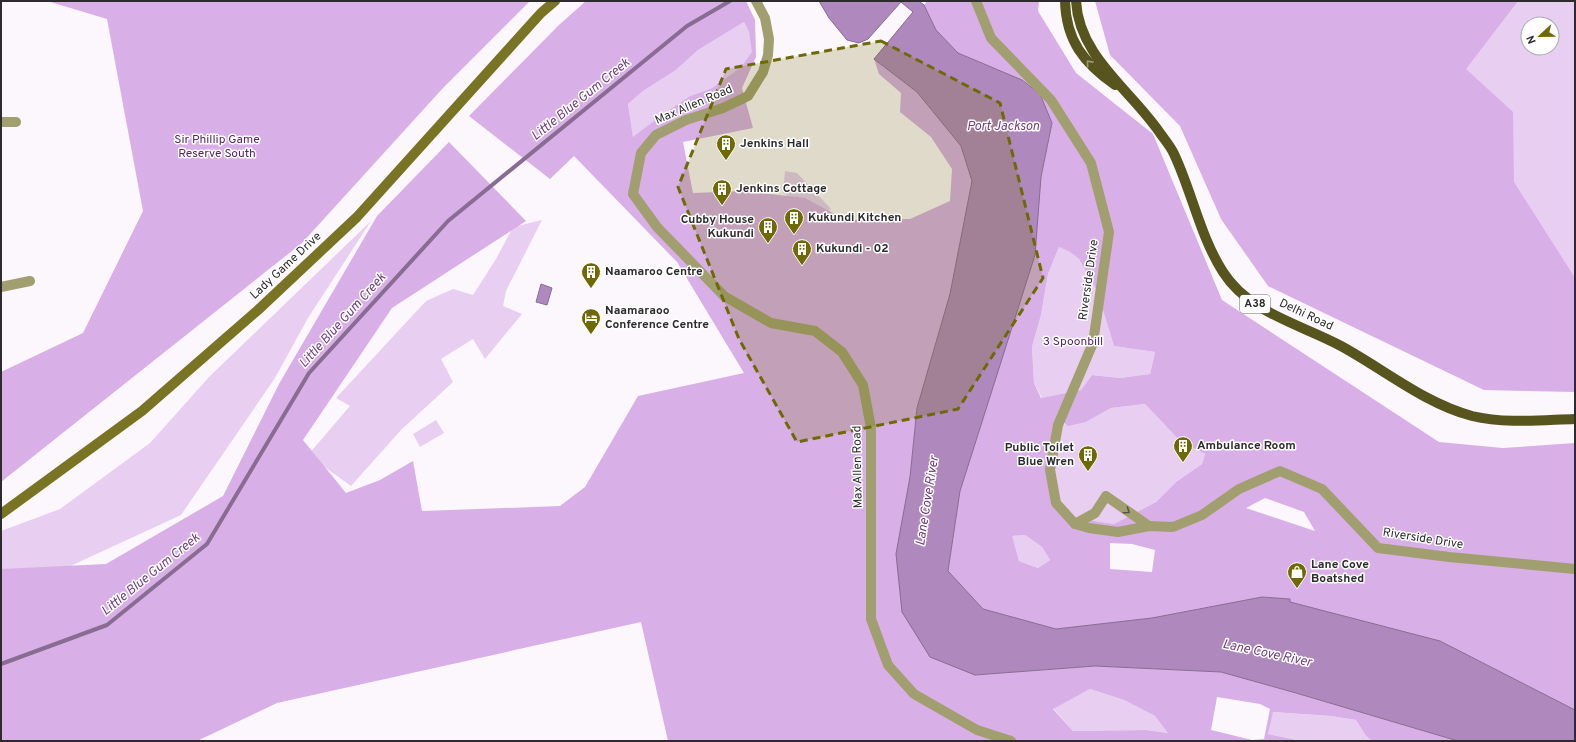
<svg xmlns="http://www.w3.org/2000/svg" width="1576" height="742" font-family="Overpass,sans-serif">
	<rect width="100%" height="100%" fill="#fcf7fd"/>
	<g fill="#e8cef1" fill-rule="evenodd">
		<path d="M1408,1H1575V364ZM1528,24H1552V48H1528Z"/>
		<polygon points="744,22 749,32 753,52 741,67 712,88 690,96 659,117 633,138 628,104 643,91 676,70 698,50"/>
		<polygon points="785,171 797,173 831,209 820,215 783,193"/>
		<polygon points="542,220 506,291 503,306 522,314 485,359 473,339 441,359 453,382 401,430 351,486 308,455 350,406 336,398 426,301 453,289 473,295 496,259 513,227"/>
		<polygon points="371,221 308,318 275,378 181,515 64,569 2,570 1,531 60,509 150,443 209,377"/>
		<polygon points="1059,247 1070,252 1079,259 1097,291 1114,346 1155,352 1150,374 1120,378 1092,375 1081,390 1042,398 1034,383 1032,347 1041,315 1048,274"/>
		<polygon points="1145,404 1181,442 1205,454 1202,464 1176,482 1156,502 1114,524 1062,516 1050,470 1058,425 1086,422 1111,408"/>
		<polygon points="436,420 444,433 420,447 413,434"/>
		<polygon points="1025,535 1042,547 1050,560 1038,568 1019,561 1011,536"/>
		<polygon points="1090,689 1124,700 1155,716 1169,733 1146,730 1073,731 1053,708"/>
		<polygon points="1272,712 1331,716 1356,720 1366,736 1372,741 1302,741 1268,734"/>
	</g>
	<g fill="#d8afe6" fill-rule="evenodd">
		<polygon points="47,1 530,1 443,88 302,243 1,482 1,372 83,333 143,211 107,19"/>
		<path d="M586,1H746L755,20L756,57L742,88L753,128L683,142L693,193L744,191L805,198L846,220L910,219L950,201L952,169L931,137L900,112L901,93L879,74L874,59L917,92L961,146L972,181L950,294L917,408L910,477L975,675L1095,666L1221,672L1296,693L1458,741H1372L1366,736L1356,720L1331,716L1273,712L1268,734L1302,741H668L641,622L277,703L197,741H1V569L106,564L223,496L279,384L377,216L449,142L526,221L392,308L303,440L346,493L380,480L413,461L422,511L560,506L585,487L638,396L744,373L677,262L574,156L550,179L469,116L560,24ZM744,22L749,32L752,52L741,67L712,88L690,96L659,117L633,137L628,104L643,91L676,70L698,50ZM1090,689L1124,700L1155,716L1168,733L1146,730L1073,731L1053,709ZM1217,697L1260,704L1270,709L1264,739L1252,740L1211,730Z"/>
		<path d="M927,1H1039L1038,11L1076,73L1153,134L1222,300L1439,442L1503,448L1575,443V710L1440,641L1289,602V599L1262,597L1152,618L1056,629L983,609L948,571L960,491L1041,177L1052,123L1040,94L1022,80L958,53L936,30L924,5ZM1059,247L1070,252L1079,259L1097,291L1114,346L1155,352L1150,374L1120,378L1092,375L1081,390L1041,398L1034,383L1032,347L1041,315L1048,274ZM1145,404L1181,442L1205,454L1202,464L1176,482L1156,502L1114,524L1062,516L1050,470L1058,425L1064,423L1068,426L1086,422L1111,408ZM1265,498L1304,512L1315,531L1246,508ZM1025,535L1042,547L1050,560L1038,568L1019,561L1012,536ZM1110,543L1132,544L1155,550L1152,572L1110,569Z"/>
		<polygon points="1095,1 1518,1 1466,69 1513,112 1514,182 1575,278 1575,392 1484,390 1268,286 1221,219 1180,126 1110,55"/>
	</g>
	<g fill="#af88bd" stroke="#886c92">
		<polygon points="819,1 919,1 924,5 936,30 958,53 1022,80 1040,94 1052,123 1041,177 1035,255 960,491 948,571 983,609 1056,629 1152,618 1262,597 1290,599 1290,602 1440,641 1575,710 1575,741 1458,741 1296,693 1221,672 1095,666 975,675 930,657 902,612 896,554 910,477 917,408 950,294 972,181 961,146 917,92 874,59 913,12 901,2 868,39 859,43 847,40 829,18"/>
		<polygon points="541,284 552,288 547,305 536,302"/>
	</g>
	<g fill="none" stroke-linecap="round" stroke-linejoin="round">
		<polyline stroke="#886c92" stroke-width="4" points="1,664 107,625 207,544 309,373 448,221 687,26 730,1"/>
		<g stroke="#a19f6f" stroke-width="10">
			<polyline points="756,1 765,18 769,39 768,55 763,72 748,96 723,108 686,120 656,135 641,153 633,194 657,227 724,296 771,323 815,331 842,352 863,385 871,428 871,619 888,665 914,694 977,730 1011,741"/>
			<polyline points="976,1 991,38 1051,100 1091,163 1109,232 1093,343 1058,425 1050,470 1056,503 1075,524 1089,528 1118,532 1149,526 1173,527 1202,515 1239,489 1280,471 1322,489 1378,548 1449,557 1575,569"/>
			<polyline points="1,122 16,122"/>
			<polyline points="1,287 30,281"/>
			<polyline points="1075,524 1095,513 1106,496 1149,526"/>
		</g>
		<polyline stroke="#787423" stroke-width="10" points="1,514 142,411 258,310 357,217 513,44 541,13 555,1"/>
		<g stroke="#57541d" stroke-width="10">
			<path d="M1065,1C1066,41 1084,63 1115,85"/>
			<path d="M1076,1C1079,57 1131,90 1160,133C1165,140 1171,147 1174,154C1192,192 1200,236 1223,272C1249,313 1300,324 1341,346C1385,370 1424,403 1472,416C1506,424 1541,420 1575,419"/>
		</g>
	</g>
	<defs><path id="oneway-chevron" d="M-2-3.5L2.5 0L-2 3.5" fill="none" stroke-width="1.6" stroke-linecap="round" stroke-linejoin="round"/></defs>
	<use stroke="#9a9877" href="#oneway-chevron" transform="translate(1089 63) rotate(-132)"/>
	<use stroke="#565444" href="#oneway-chevron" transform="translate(1127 511) rotate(35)"/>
	<path fill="#6e6902" fill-opacity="0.2" stroke="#6e6902" stroke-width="3" stroke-dasharray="8 5" stroke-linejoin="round" d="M881,41L1000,103L1043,278L958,409L797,442L739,339L678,187L726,69Z"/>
	<defs>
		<g id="building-pin" transform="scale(1)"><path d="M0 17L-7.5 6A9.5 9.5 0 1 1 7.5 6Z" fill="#6e6902" stroke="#fff"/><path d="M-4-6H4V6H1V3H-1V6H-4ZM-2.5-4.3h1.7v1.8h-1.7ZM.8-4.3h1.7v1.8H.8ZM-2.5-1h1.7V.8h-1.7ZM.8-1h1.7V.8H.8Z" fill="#fff"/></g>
		<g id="hotel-pin" transform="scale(1)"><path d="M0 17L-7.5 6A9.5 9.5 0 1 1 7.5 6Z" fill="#6e6902" stroke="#fff"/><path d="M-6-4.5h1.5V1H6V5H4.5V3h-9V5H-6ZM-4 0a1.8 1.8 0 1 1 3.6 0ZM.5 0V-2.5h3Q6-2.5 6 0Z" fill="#fff"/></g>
		<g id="shop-pin" transform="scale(1)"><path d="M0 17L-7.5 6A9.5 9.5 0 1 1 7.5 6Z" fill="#6e6902" stroke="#fff"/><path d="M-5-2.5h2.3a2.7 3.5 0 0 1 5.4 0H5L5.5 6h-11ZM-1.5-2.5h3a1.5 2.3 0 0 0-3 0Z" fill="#fff"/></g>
	</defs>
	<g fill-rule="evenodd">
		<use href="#building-pin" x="726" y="144"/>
		<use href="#building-pin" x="722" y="189"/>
		<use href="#building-pin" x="794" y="218"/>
		<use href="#building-pin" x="768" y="227"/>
		<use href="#building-pin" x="802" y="249"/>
		<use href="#building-pin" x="591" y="272"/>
		<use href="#hotel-pin" x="591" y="318"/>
		<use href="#building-pin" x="1183" y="446"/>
		<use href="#building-pin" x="1088" y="455"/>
		<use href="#shop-pin" x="1297" y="572"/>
	</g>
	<g text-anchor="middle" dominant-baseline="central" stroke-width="3" stroke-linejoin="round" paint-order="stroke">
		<rect fill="#fff" stroke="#6c6b6c" stroke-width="1" x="1240" y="295" width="30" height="18" rx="3"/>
		<g font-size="11" font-weight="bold" fill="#2d2b2d">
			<text x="1255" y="304">A38</text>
		</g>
		<g font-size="12" fill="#2d2b2d" stroke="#fff">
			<text transform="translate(694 105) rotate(-23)">Max Allen Road</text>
			<text transform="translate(286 266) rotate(-43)">Lady Game Drive</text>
			<text transform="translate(1089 280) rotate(-82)">Riverside Drive</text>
			<text transform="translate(1306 315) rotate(25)">Delhi Road</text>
			<text transform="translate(858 467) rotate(-91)">Max Allen Road</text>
			<text transform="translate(1423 539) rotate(9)">Riverside Drive</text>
		</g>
		<g font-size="12" fill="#562565" stroke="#fff">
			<text x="217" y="140">Sir Phillip Game<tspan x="217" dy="14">Reserve South</tspan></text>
			<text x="1073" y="342">3 Spoonbill</text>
		</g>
		<g font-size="12" font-weight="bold" fill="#2d2b2d" stroke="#fff" text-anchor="start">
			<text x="740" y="144">Jenkins Hall</text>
			<text x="736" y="189">Jenkins Cottage</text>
			<text x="808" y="218">Kukundi Kitchen</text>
			<text x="754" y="220" text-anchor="end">Cubby House<tspan x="754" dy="14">Kukundi</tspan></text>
			<text x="816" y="249">Kukundi - 02</text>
			<text x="605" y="272">Naamaroo Centre</text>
			<text x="605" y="311">Naamaraoo<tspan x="605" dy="14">Conference Centre</tspan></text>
			<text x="1197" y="446">Ambulance Room</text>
			<text x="1074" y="448" text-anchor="end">Public Toilet<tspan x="1074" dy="14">Blue Wren</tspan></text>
			<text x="1311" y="565">Lane Cove<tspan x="1311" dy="14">Boatshed</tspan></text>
		</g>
		<g font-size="13" font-style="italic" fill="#703e80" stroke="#fff">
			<text transform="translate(581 100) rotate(-39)">Little Blue Gum Creek</text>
			<text x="1003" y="127">Port Jackson</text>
			<text transform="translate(343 321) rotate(-48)">Little Blue Gum Creek</text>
			<text transform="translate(928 501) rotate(-81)">Lane Cove River</text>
			<text transform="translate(151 575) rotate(-39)">Little Blue Gum Creek</text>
			<text transform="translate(1267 654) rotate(12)">Lane Cove River</text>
		</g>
	</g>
	<rect width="1576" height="742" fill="none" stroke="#2d2b2d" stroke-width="4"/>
	<g transform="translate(1540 36) rotate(248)"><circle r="19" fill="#ffffff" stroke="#abaaab"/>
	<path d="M0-3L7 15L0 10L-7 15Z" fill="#6e6902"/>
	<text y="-6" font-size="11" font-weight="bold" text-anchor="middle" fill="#2d2b2d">N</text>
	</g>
</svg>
